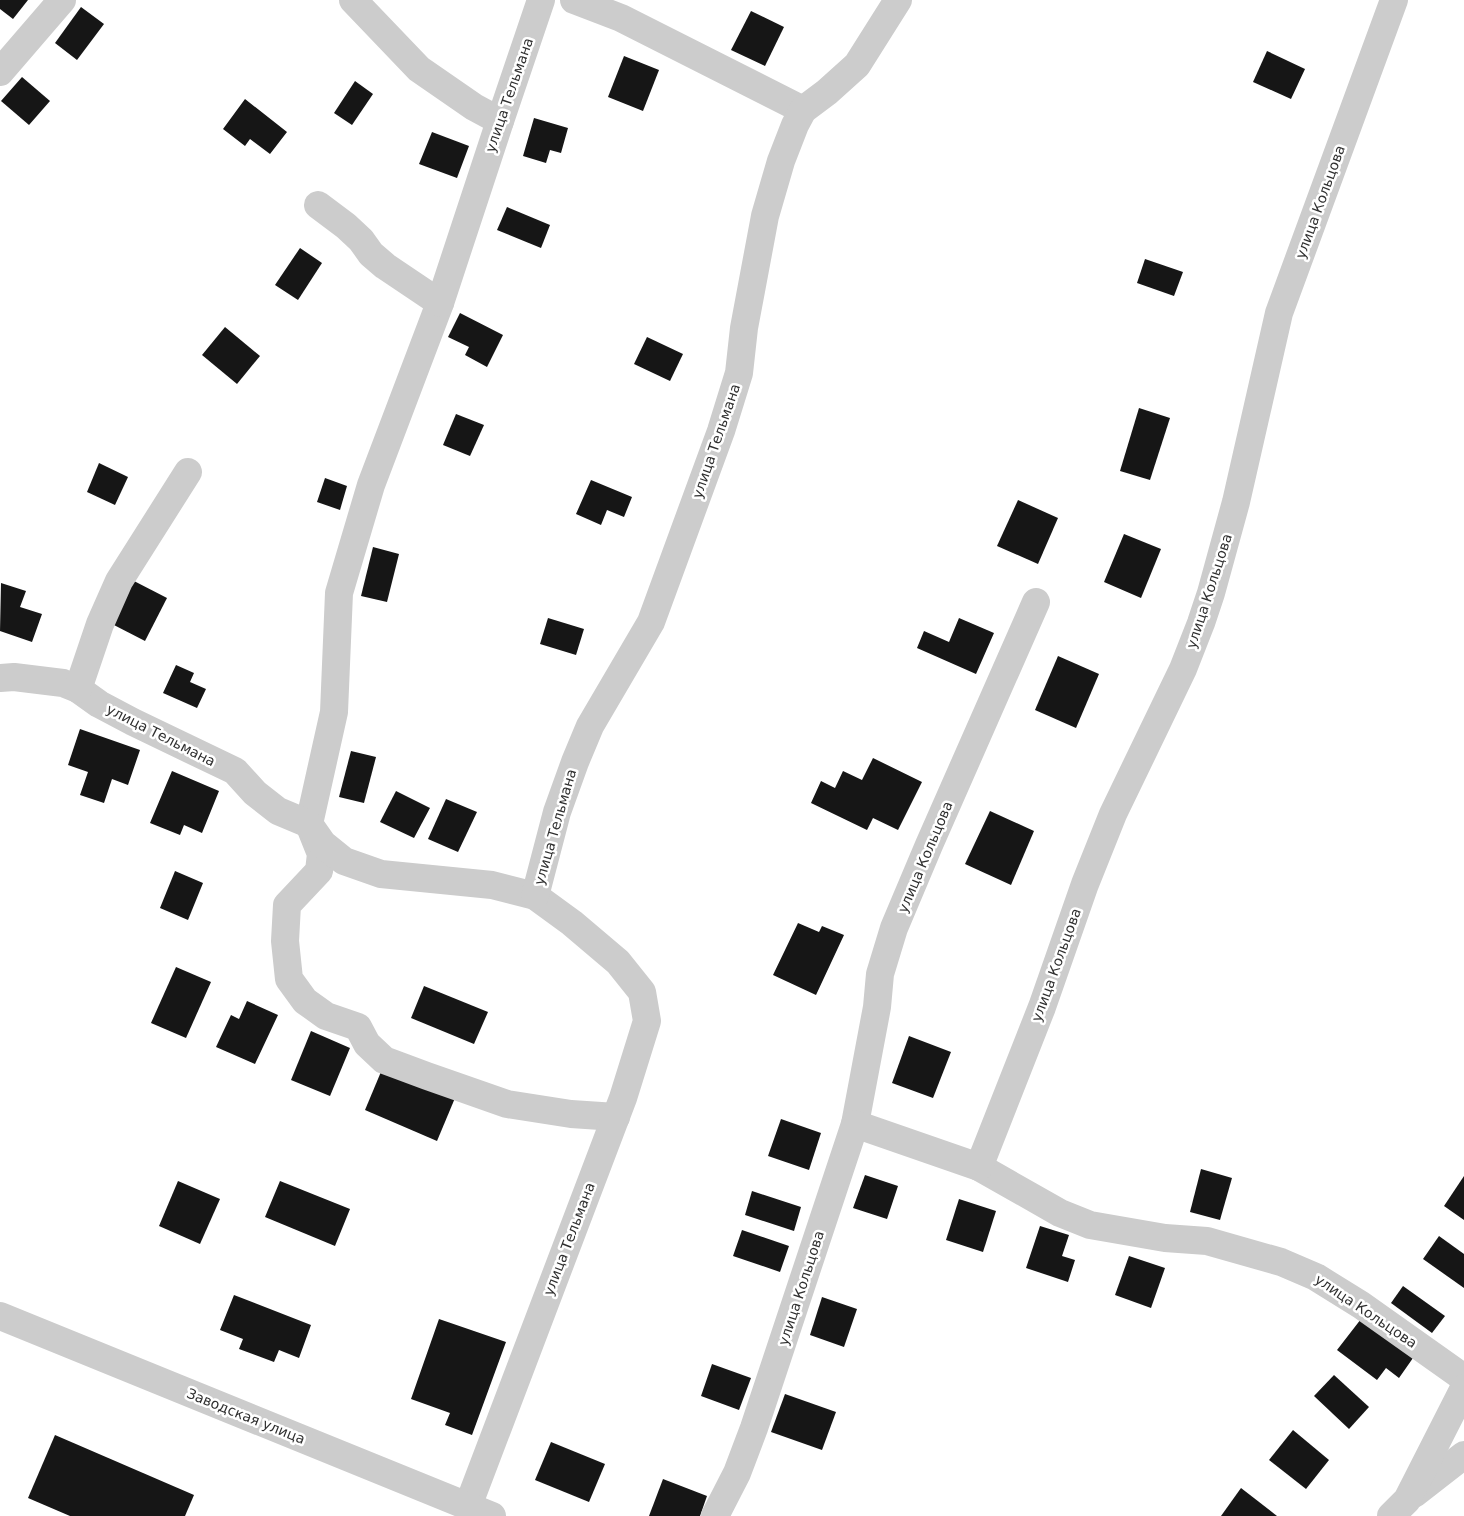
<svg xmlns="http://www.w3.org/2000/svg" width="1464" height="1516" font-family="'DejaVu Sans',sans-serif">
	<rect width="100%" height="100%" fill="#fff"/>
	<g fill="#161616">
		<polygon points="0,0 28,0 13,19 0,9"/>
		<polygon points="81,7 104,24 77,60 55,43"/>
		<polygon points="751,11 784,27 765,66 731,50"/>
		<polygon points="1267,51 1305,69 1291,99 1253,82"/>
		<polygon points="624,56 659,70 643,111 608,97"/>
		<polygon points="22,77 50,101 29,125 1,101"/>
		<polygon points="355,81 373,94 352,125 334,113"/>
		<polygon points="245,99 287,132 270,154 250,139 245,146 223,129"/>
		<polygon points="534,118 568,128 561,153 550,150 546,163 523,156"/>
		<polygon points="432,132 469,146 457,178 419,164"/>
		<polygon points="507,207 550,225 541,248 497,230"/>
		<polygon points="300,248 322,263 298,300 275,285"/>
		<polygon points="1145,259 1183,272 1174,296 1137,283"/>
		<polygon points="460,313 503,335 487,367 465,355 469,347 448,337"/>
		<polygon points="225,327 260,356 237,384 202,355"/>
		<polygon points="647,337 683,354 670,381 634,364"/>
		<polygon points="1139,408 1170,418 1150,480 1120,471"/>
		<polygon points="456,414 484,425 470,456 443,445"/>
		<polygon points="99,463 128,477 115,505 87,492"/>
		<polygon points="325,478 347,486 340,510 317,502"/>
		<polygon points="591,480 632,497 624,517 607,510 601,525 576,514"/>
		<polygon points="1018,500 1058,518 1038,564 997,546"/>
		<polygon points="1124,534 1161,549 1141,598 1104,582"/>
		<polygon points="373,547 399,554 387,602 361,596"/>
		<polygon points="134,581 167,598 145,641 112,624"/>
		<polygon points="1,583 26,591 20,607 42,614 32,642 0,631"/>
		<polygon points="548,618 584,629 576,655 540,644"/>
		<polygon points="959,618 994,633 976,674 917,648 924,631 949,642"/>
		<polygon points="1058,656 1099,674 1076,728 1035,710"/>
		<polygon points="176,665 194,673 190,682 206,689 197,708 163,693"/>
		<polygon points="80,729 140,750 128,785 112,779 104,803 80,795 88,772 68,765"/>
		<polygon points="351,751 376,757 364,803 339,797"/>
		<polygon points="873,758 922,782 898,830 873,818 867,830 811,803 821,781 835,788 843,771 862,780"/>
		<polygon points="172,771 219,791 202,833 184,825 180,835 150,823"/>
		<polygon points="396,791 430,808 414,838 380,822"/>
		<polygon points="446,799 477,812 458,852 428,839"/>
		<polygon points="990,811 1034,831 1011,885 965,864"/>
		<polygon points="175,871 203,883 188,920 160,908"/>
		<polygon points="798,923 819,932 822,926 844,935 816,995 773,975"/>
		<polygon points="176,967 211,982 186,1038 151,1023"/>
		<polygon points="424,986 488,1012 474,1044 411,1018"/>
		<polygon points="247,1001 278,1015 255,1064 216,1047 231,1015 239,1019"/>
		<polygon points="311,1031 350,1048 330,1096 291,1080"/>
		<polygon points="909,1036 951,1052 933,1098 892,1083"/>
		<polygon points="383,1067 455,1098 437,1141 365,1110"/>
		<polygon points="781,1119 821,1133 809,1170 768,1156"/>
		<polygon points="1201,1169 1232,1178 1220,1220 1190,1212"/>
		<polygon points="865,1175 898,1186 887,1219 853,1208"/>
		<polygon points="1464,1176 1464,1220 1444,1206"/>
		<polygon points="178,1181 220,1199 200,1244 159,1226"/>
		<polygon points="280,1181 350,1209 335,1246 265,1217"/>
		<polygon points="752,1191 801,1207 794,1231 745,1215"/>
		<polygon points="959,1199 996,1211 983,1252 946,1240"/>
		<polygon points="1040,1226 1069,1235 1062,1256 1075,1260 1068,1282 1026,1268"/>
		<polygon points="742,1230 789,1246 780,1272 733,1256"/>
		<polygon points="1439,1236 1464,1254 1464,1288 1423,1259"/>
		<polygon points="1129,1256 1165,1268 1151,1308 1115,1295"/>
		<polygon points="1403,1286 1445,1316 1432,1333 1391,1303"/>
		<polygon points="234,1295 311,1325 299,1358 279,1350 274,1362 239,1349 243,1339 220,1330"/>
		<polygon points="822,1297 857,1309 844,1347 810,1335"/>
		<polygon points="439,1319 506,1342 472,1435 445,1425 450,1413 411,1399"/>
		<polygon points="1361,1319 1413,1358 1399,1378 1386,1368 1377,1380 1337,1350"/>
		<polygon points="712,1364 751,1378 739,1410 701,1396"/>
		<polygon points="1334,1375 1369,1407 1349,1429 1314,1396"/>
		<polygon points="785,1394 836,1412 822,1450 771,1432"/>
		<polygon points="1293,1430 1329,1460 1306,1489 1269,1460"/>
		<polygon points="55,1435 194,1495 185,1516 70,1516 28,1498"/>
		<polygon points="551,1442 605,1464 589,1502 535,1480"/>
		<polygon points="663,1479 707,1496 700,1516 649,1516"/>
		<polygon points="1241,1488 1277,1516 1221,1516"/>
	</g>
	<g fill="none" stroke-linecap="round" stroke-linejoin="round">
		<g stroke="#ccc" stroke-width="28">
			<polyline points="353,0 419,69 474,107 500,121"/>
			<polyline points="541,0 500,121 440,303 371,485 339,593 334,712 309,824 321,854 319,871 287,905 285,941 289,979 305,1001 326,1016 358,1027 367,1044 384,1060 427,1076 507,1104 571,1114 616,1117"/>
			<polyline points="574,0 621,18 803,110"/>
			<polyline points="0,72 62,0"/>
			<polyline points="318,205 346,226 361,240 371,254 385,266 440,303"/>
			<polyline points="0,678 14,677 63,683 78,689 99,704 133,722 235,771 255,793 278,811 309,824 323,844 344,861 381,874 492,885 535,896 572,923 618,962 642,992 647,1021 623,1098 468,1506"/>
			<polyline points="78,689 100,624 119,581 188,472"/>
			<polyline points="535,896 557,812 575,762 590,726 651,622 721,431 739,373 744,328 765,216 781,161 795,125 803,110 827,92 857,65 898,0"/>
			<polyline points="855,1124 877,1007 880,974 894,928 929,845 1036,602"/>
			<polyline points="979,1167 1060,1213 1090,1225 1165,1238 1207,1241 1281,1262 1316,1277 1361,1305 1464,1378"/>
			<polyline points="0,1316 492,1516"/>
			<polyline points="1414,1494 1464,1455"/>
			<polyline points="715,1516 737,1473 754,1428 855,1124 979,1167 1042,1007 1085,884 1113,814 1183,669 1201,623 1211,593 1236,502 1279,313 1394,0"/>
			<polyline points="1391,1516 1407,1500 1464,1388"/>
		</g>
	</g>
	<g text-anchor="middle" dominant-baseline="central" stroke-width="5" stroke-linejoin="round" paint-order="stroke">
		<g font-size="14" fill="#2f2f2f" stroke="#fff">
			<text transform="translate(509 95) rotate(-71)">улица Тельмана</text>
			<text transform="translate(1320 202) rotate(-70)">улица Кольцова</text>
			<text transform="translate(716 441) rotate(-71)">улица Тельмана</text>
			<text transform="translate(1209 591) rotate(-72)">улица Кольцова</text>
			<text transform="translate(161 735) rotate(27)">улица Тельмана</text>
			<text transform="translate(555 827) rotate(-74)">улица Тельмана</text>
			<text transform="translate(925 857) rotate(-67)">улица Кольцoва</text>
			<text transform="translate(1056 965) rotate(-70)">улица Кольцова</text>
			<text transform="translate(569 1239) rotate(-69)">улица Тельмана</text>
			<text transform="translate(801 1288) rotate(-72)">улица Кольцова</text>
			<text transform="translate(1366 1311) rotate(34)">улица Кольцова</text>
			<text transform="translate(246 1416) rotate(22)">Заводская улица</text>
		</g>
	</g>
</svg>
